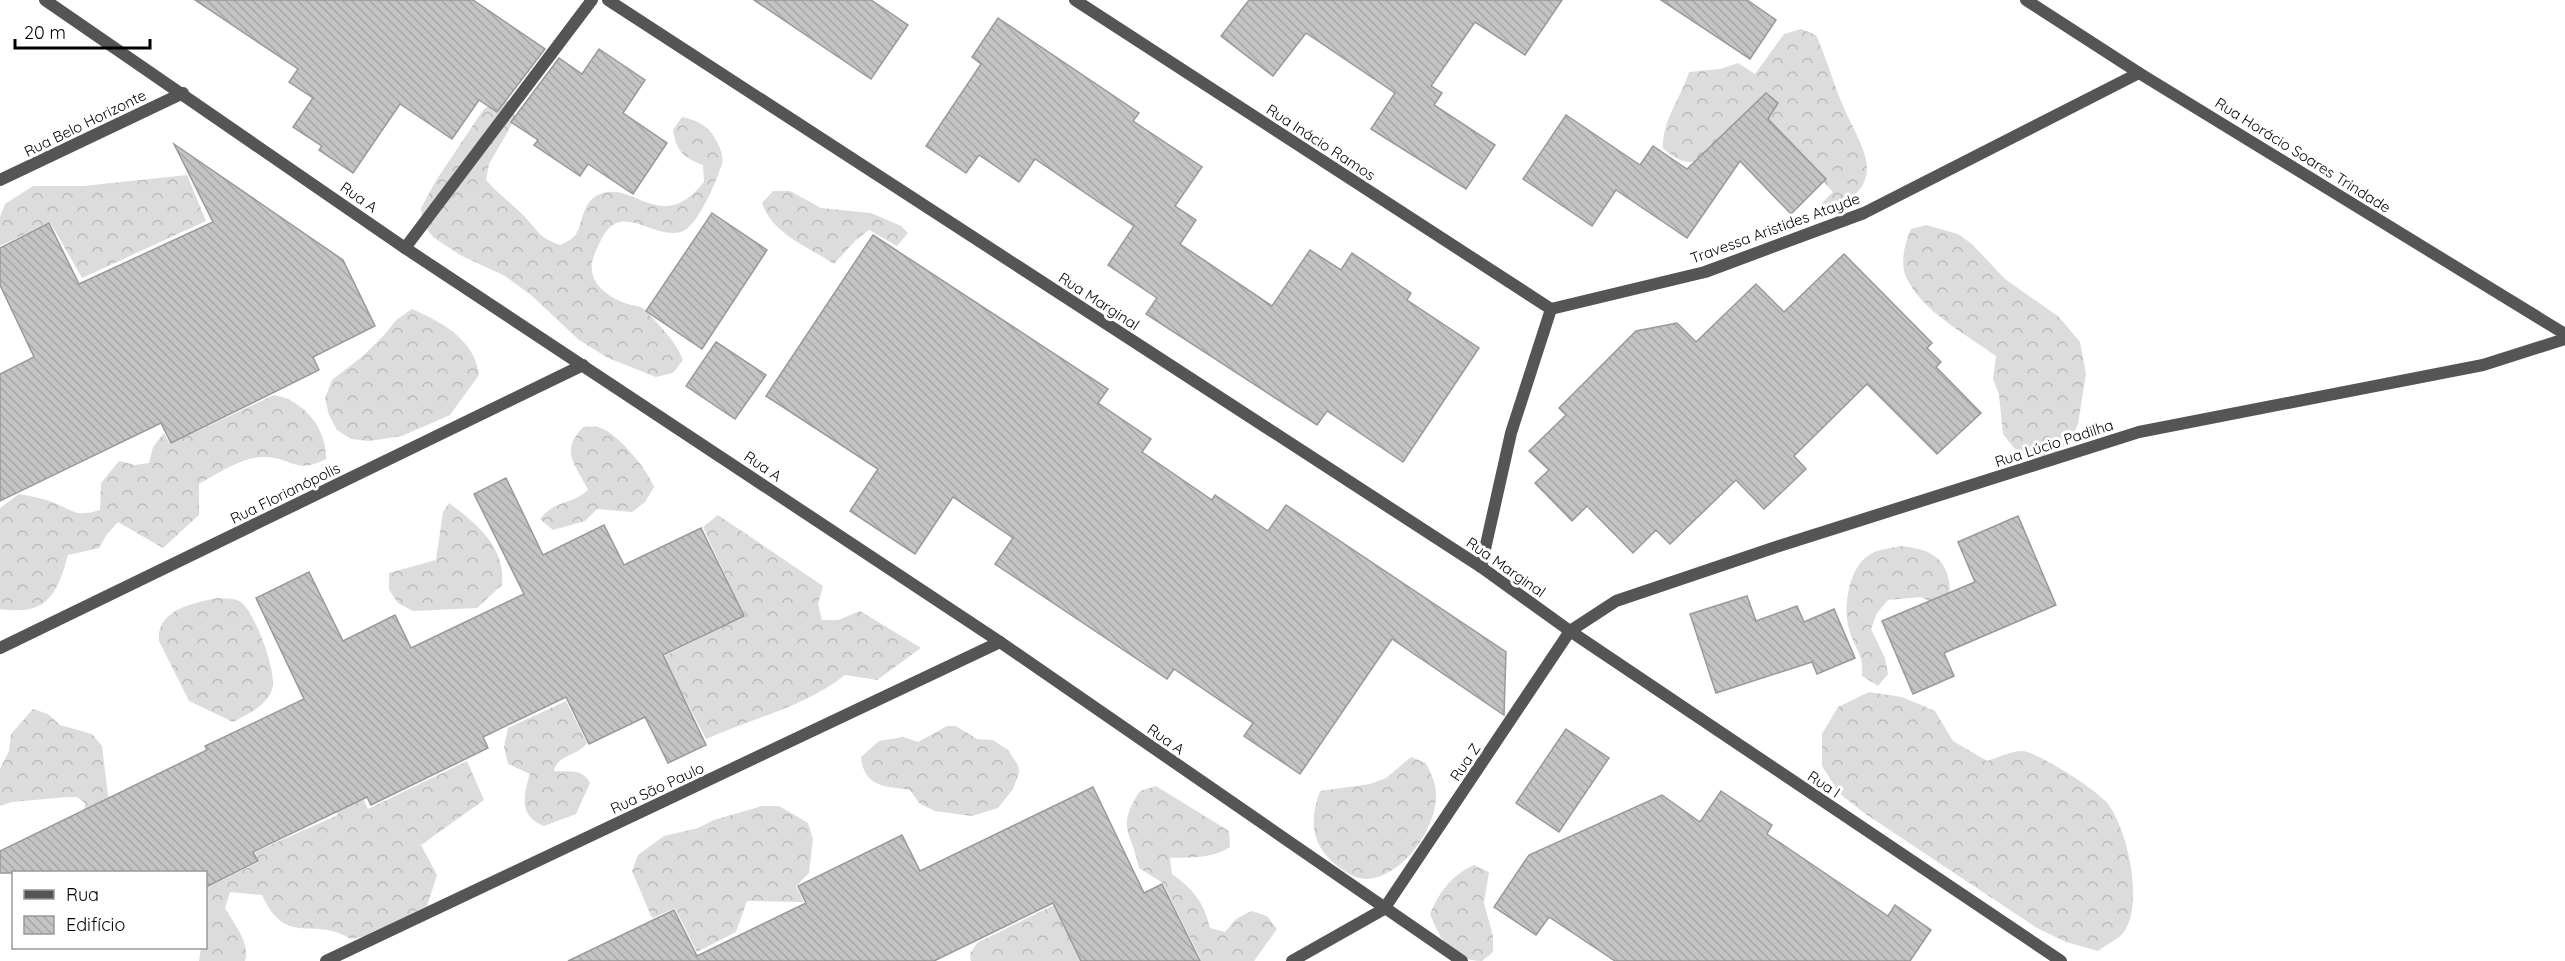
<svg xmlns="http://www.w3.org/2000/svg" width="2565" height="961" font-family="Quicksand,sans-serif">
	<defs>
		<pattern id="forest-crowns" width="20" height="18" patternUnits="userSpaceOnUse" patternTransform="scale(1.5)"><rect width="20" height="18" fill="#dcdcdc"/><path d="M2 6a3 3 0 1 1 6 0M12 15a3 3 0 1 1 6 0" fill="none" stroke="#bbb"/></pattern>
		<pattern id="building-back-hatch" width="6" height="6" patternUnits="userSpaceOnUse" patternTransform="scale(1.5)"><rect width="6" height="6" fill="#c4c4c4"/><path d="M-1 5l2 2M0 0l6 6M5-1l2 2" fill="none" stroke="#a7a7a7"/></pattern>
	</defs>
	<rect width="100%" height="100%" fill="#fff"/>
	<g fill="url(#forest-crowns)">
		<path d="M1801,29L1816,35C1826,57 1832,79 1841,101C1848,119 1860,138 1865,156C1874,187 1849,206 1821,204L1833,192L1760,117C1744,130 1712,159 1692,162C1680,163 1671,155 1663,148C1662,120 1681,98 1689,72L1720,69L1738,63L1755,74L1784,34Z"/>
		<path d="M496,101L513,102L515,119L489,164L486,180C497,193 510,202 521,213C538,229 537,238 561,245C566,242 573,239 576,234C584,220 582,203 598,195C633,178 660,237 704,182L703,165C684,158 676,151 673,130L682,117C699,121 709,126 717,142C720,147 724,158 722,164C717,180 697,228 681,232C651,240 620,198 600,242C597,248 593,256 592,263C589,285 610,298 628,304C633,306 642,306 645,310C658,324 676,341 683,360L673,373L656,377L608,358L579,340L531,295L505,276L460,255L433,237L423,224L421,208L437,179L483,110Z"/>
		<polygon points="187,175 206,221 82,278 50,222 0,246 0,217 5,204 33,186 84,186"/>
		<path d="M773,191H790L821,208L871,213L901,226L908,233L897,246L869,230L856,240L834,264C808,246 773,235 762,203Z"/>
		<path d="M1926,225L1958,234L1972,244L2005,279L2059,317L2080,342L2086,374L2078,424L2071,439L2060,450L2045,457H2027L2014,448L2003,434L1999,395L1993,379L1996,356C1966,334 1924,313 1907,279C1899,265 1905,242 1911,229Z"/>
		<path d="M412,309C442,322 475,340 479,375L450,415L402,436L369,441L351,439L337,430L329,415L325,398L332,380L363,356L386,333L396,320Z"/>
		<path d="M274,395C304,400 327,429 326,459C295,475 292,457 263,457C242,457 217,474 199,484V515L163,548L118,522L107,534L99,548L68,555C57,595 47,616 0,609V508L19,494C30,496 41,498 52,502C73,510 75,518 100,510L101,483L119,461L135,465L149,463L153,447L164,433L170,444Z"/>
		<path d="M583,427C588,427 594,426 598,427C616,431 648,470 654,487L645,502L632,512L597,509L585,521L553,530L540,519C556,499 570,506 588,490C576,464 559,453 583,427Z"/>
		<path d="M449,503C476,523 506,547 502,585L477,608L413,611L398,603L389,590V573L436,560L443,512Z"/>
		<path d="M718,515L823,586L818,604L822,620H838L860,611L921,648L877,680L845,675C805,707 753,718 706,739L682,693L655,705L621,678L744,616L703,527Z"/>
		<path d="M1901,546C1933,549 1950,560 1950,594L1935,604L1921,597L1888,600L1877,613L1871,629L1885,658L1888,674L1878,686L1862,676C1864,655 1856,651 1850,632C1842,610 1848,568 1869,555C1878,549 1891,548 1901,546Z"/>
		<path d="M217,598C225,599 237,597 243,604C256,616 278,674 272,690C265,707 248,714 233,722L189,701L159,641C156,610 193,603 217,598Z"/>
		<path d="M1869,692L1902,697L1935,711L1953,741L1987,761C1997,758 2013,750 2023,751C2041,754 2097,790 2108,804C2128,831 2144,903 2124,932C2119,939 2105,945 2098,951L2066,942L2037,928L1864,813L1839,793L1822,766V734L1838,707Z"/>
		<path d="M566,701L587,743C577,757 558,754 554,771C568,772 583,768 590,783L576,814L544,826C519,817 523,795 530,774L508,764L504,747L508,728Z"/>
		<polygon points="33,709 48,714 60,725 92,734 102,746 108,795 116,809 83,823 85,803 77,797 68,797 12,802 0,806 0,769 9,751 11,734"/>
		<path d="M947,726H956L977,739L993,740L1008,750L1018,765L1019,773L1013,789L998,808L972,816L935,811L920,804L910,790C888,786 864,789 861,757L879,741L903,737L918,742Z"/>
		<path d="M342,753L368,809L467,761L484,800L421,845L437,875L427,906L366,936L351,939C313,915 287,949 262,895L230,892L225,908C233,923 251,943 245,961H199L201,948H206V888L259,862L255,852L338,815L314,766Z"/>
		<path d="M1411,757L1426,763C1430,772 1436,783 1436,793C1438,827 1402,879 1365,879C1355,878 1348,874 1340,868C1312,847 1308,824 1320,791L1370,784L1386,778Z"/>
		<path d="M1156,786L1229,831L1230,847C1211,859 1191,857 1170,858L1172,874C1193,889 1204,902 1210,928L1225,932L1236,919L1251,911L1267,916L1277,929L1254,961H1194L1200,958L1163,883L1139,868C1132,831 1115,829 1140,791Z"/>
		<polygon points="762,806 779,806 808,823 813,839 809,873 796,886 804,902 747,901 736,932 697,952 675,908 653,918 651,916 632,871 638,855 664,836 698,828 714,820"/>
		<path d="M1474,865L1489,872L1484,903L1493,936V952L1482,961C1452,961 1440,939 1430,914C1439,892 1452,875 1474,865Z"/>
		<polygon points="1054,905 1081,961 971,961 970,954 977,943"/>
	</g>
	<g fill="url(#building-back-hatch)" stroke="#999" stroke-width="1.5">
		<polygon points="195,0 473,0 545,49 497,112 479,100 452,139 400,104 353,173 319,150 322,146 293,127 313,98 289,82 298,69"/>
		<polygon points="754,0 871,0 908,25 871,79"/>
		<polygon points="1249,0 1562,0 1525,55 1475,22 1431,86 1442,93 1434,105 1495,145 1466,189 1371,129 1395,93 1306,33 1273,76 1221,36"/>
		<polygon points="1661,0 1747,0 1776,20 1750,59"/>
		<polygon points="998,18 1139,113 1133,121 1202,167 1175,206 1196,220 1180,244 1272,306 1310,250 1341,270 1352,253 1411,293 1407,300 1479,348 1403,462 1327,411 1317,425 1146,314 1157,298 1108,265 1134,226 1035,159 1019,182 979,155 966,173 926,146 981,64 972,57"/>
		<polygon points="599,49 645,80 623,113 667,143 633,194 588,164 580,176 534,145 538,140 511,122 559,58 582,74"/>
		<polygon points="1766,93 1778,103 1768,119 1826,179 1791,214 1740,161 1687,238 1616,190 1592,226 1523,179 1566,115 1640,165 1653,146 1687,169"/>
		<polygon points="174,144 343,260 375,326 313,357 319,370 171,443 161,423 0,501 0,374 34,357 0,285 0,248 49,223 79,284 213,222"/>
		<polygon points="712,213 767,250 702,349 646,311"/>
		<polygon points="873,235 1108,389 1098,403 1151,439 1142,452 1212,500 1215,495 1268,531 1286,505 1506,652 1504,715 1392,639 1300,774 1244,736 1253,723 1174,669 1167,679 995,564 1013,538 953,497 915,554 850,511 878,469 766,396"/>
		<polygon points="1844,254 1932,343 1927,348 1941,362 1936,367 1981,413 1937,454 1867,384 1794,456 1806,469 1764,509 1736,480 1670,544 1656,530 1633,553 1587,506 1572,521 1535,483 1549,470 1529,451 1566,415 1559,408 1636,331 1677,323 1696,342 1756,284 1784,312"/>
		<polygon points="716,342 766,375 735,419 686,386"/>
		<polygon points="506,478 543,555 604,525 624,565 701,528 744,616 663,655 706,745 668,763 645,717 589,744 566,697 483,737 488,748 371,805 367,797 253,852 258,861 206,887 206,873 0,873 0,851 207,750 205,746 304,699 256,598 309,572 343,641 395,615 411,648 524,594 474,494"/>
		<polygon points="2018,516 2056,605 1944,653 1954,676 1913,694 1882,621 1975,582 1958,542"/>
		<polygon points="1747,596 1756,621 1797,606 1804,622 1834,609 1855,658 1817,674 1812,662 1716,693 1690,614"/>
		<polygon points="1566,729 1609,758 1559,832 1516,803"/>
		<polygon points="1093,787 1144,893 1162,884 1200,961 1081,961 1053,903 934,961 568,961 674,910 697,956 806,903 798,886 902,835 920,871"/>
		<polygon points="1721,791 1772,825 1767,834 1888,916 1895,905 1931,930 1910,961 1615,961 1549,917 1536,935 1494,907 1529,855 1662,795 1700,822"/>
	</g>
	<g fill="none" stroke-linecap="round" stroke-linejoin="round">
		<g stroke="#555" stroke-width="12">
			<polyline points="45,0 405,248 1000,642 1462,961"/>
			<polyline points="608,0 1481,567 1570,631 2061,961"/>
			<polyline points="1075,0 1551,309"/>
			<polyline points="2026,0 2139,73 2565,334"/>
			<polyline points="0,180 183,93"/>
			<polyline points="405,248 592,0"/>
			<polyline points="1481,567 1511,433 1551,309 1705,272 1864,213 2139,73"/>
			<polyline points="0,648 583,365"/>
			<polyline points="326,961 1000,642"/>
			<polyline points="1292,961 1384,909 1570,631 1616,601 1779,546 2139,432 2483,365 2565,339"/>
		</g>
	</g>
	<g text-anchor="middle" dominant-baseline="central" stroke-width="6" stroke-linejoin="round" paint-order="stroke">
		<g font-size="15" fill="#000" stroke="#fff">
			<text transform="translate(85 123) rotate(-26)">Rua Belo Horizonte</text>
			<text transform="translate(1321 142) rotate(33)">Rua Inácio Ramos</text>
			<text transform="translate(2303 155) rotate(32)">Rua Horácio Soares Trindade</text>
			<text transform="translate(359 197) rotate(35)">Rua A</text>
			<text transform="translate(1775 228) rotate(-20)">Travessa Aristides Atayde</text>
			<text transform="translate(1099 301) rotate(33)">Rua Marginal</text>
			<text transform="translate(2054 443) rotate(-18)">Rua Lúcio Padilha</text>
			<text transform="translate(763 466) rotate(34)">Rua A</text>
			<text transform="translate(285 493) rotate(-26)">Rua Florianópolis</text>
			<text transform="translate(1506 567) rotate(35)">Rua Marginal</text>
			<text transform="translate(1166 739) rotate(35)">Rua A</text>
			<text transform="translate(1465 762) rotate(-56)">Rua Z</text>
			<text transform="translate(1824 784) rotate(34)">Rua I</text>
			<text transform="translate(657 788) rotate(-25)">Rua São Paulo</text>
		</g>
	</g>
	<rect x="12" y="871" width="195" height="78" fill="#ffffff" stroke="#999999" stroke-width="1.5"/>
	<rect x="24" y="890" width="30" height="9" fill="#555555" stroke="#999999" stroke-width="1.5"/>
	<text x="66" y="901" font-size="18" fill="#000000">Rua</text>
	<rect x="24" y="916" width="30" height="18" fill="url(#building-back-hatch)" stroke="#999999" stroke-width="1.5"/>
	<text x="66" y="931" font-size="18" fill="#000000">Edifício</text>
	<path d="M15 39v9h135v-9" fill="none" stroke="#000000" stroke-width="3"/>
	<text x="24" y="39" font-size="18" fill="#000000" stroke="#ffffff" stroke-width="4.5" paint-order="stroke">20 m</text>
</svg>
